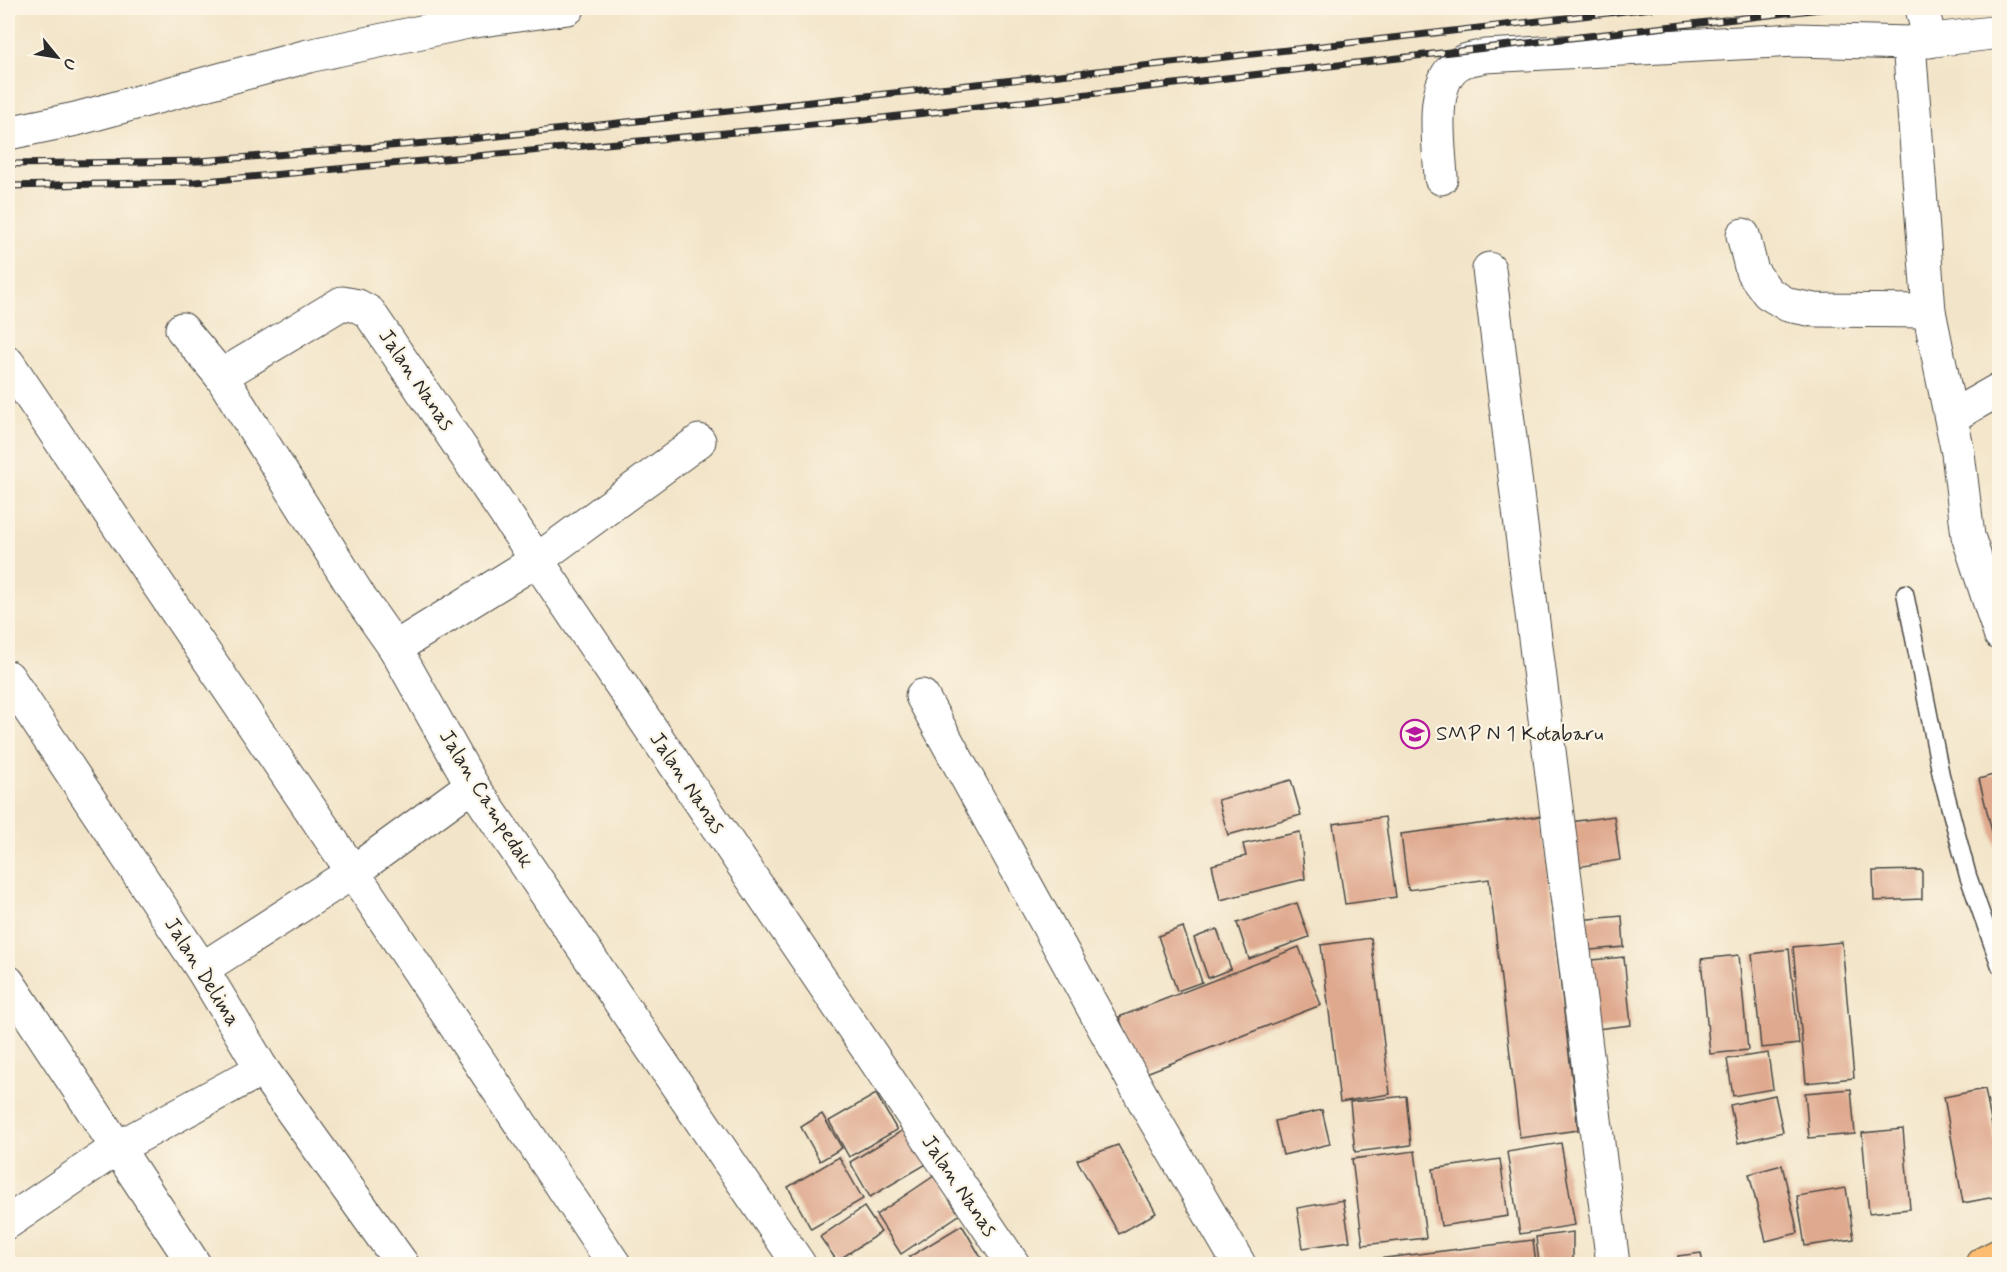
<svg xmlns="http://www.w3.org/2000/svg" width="2007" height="1272" font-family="Mynerve,sans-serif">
	<rect width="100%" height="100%" fill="#fcf5e5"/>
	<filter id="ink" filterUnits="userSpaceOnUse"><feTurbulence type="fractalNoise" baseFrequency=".0167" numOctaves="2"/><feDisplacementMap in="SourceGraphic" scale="12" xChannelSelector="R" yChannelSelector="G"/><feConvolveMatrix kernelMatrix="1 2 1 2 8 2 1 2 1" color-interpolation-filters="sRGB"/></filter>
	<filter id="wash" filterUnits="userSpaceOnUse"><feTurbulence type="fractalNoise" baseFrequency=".008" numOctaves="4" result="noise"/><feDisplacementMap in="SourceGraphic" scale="24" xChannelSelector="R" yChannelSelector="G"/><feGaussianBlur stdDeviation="1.35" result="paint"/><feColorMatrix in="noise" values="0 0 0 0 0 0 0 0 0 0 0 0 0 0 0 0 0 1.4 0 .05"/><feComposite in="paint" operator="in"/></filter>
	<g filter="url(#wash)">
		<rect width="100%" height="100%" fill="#f2e4c8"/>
		<g id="blocks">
			<g fill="#dfa98e">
				<polygon points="2000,773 2000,851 1997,852 1979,779"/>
				<polygon points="1291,780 1301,815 1228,835 1218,800"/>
				<polygon points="1541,816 1578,1130 1520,1138 1489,879 1408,890 1401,834"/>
				<polygon points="1614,816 1620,860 1577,867 1570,822"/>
				<polygon points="1385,817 1396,897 1345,904 1333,824"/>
				<polygon points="1300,832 1305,879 1220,900 1212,865 1246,856 1243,844"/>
				<polygon points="1922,870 1922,899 1874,901 1873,871"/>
				<polygon points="1297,903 1309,937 1249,959 1237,923"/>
				<polygon points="1622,916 1624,947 1580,951 1578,920"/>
				<polygon points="1183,927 1202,982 1177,991 1158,936"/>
				<polygon points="1217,929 1231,969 1208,978 1194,938"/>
				<polygon points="1371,938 1390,1094 1340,1102 1321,945"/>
				<polygon points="1842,942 1854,1078 1806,1083 1793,947"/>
				<polygon points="1299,947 1321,1005 1141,1075 1119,1017"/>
				<polygon points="1789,949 1799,1044 1761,1048 1752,954"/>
				<polygon points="1739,955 1748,1050 1710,1054 1701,959"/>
				<polygon points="1624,957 1631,1025 1588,1030 1581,961"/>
				<polygon points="1768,1053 1773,1089 1733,1096 1727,1059"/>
				<polygon points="1851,1089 1855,1134 1809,1138 1805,1093"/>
				<polygon points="1985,1089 2000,1168 2000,1196 1963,1203 1944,1097"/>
				<polygon points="876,1094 897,1130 849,1157 829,1121"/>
				<polygon points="1775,1095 1783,1132 1738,1143 1730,1105"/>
				<polygon points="1406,1096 1411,1145 1355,1152 1350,1102"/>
				<polygon points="1322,1110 1330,1144 1283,1155 1275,1121"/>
				<polygon points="822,1114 842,1148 820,1161 801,1127"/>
				<polygon points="910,1126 930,1162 870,1197 850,1162"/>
				<polygon points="1903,1129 1910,1209 1869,1213 1862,1133"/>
				<polygon points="1561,1143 1575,1225 1520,1234 1507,1152"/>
				<polygon points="1118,1145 1156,1213 1119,1234 1077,1160"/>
				<polygon points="1415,1151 1426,1238 1363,1245 1352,1159"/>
				<polygon points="839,1157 863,1199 811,1229 788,1187"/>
				<polygon points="1500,1159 1508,1216 1441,1226 1433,1169"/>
				<polygon points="1782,1165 1798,1233 1766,1241 1749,1174"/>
				<polygon points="937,1174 962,1213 901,1254 876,1215"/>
				<polygon points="1846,1188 1854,1239 1805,1246 1797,1196"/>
				<polygon points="1343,1200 1350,1241 1303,1248 1297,1208"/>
				<polygon points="864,1207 881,1232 837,1261 820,1237"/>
				<polygon points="962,1225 983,1261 977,1264 913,1264 909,1257"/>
				<polygon points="1573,1232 1573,1264 1539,1264 1536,1237"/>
				<polygon points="1533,1240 1536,1264 1370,1264 1369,1260"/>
				<polygon points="1701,1253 1703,1264 1679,1264 1678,1256"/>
			</g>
		</g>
	</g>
	<g filter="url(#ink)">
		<use href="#blocks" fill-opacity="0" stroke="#494743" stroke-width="1.5"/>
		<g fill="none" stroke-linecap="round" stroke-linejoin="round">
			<g stroke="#494743" stroke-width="19">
				<polyline id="lane" points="1905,593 1941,775 1968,876 2000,966"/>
			</g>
			<g stroke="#494743" stroke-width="35">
				<g id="street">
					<polyline points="1922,8 1930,41"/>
					<polyline points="1909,43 1929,311 1958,453 1968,536 2000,634"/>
					<polyline points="8,133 76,119 308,56 468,22 568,8"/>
					<path d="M1441,178C1440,148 1427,77 1462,62C1468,59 1478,58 1485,56L1796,40L1909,43L2000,32"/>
					<polyline points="1743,235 1752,271 1768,293 1788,305 1814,310 1929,311"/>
					<polyline points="1489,269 1613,1264"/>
					<polyline points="182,329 221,376 362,601 395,648 472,785 799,1264"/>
					<polyline points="8,363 353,872 614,1264"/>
					<polyline points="221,376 342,303 358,306 369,312 1013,1264"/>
					<polyline points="1951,417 2000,389"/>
					<polyline points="395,648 537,560 699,441"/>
					<polyline points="8,677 202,969 262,1069 402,1264"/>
					<polyline points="922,696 1152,1115 1239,1264"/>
					<polyline points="202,969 353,872 472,785"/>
					<polyline points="8,982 194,1264"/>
					<polyline points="8,1222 117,1148 262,1069"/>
				</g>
			</g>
			<g stroke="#494743" stroke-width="35">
				<polyline id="highway" points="1982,1264 2000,1255"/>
			</g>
			<use href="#lane" stroke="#fff" stroke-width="16"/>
			<use href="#street" stroke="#fff" stroke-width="33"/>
			<use href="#highway" stroke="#fcbd6f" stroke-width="33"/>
			<g stroke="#2b2b2b" stroke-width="7">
				<g id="rail">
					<polyline points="8,164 199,161 452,141 1217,58 1652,8"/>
					<polyline points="8,186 195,182 856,121 1829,8"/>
				</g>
			</g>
			<use href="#rail" stroke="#fcf5e5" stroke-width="4.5" stroke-dasharray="14" stroke-linecap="butt"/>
		</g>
	</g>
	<defs>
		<g id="school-ring" transform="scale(1.5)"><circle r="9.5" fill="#fcf5e5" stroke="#b5179e" stroke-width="1.5"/><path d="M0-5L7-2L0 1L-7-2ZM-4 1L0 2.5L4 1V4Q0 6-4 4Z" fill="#b5179e"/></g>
	</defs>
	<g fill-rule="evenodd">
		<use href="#school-ring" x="1415" y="734"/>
	</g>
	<g text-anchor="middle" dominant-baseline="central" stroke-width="4.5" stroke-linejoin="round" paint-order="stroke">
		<g font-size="21" fill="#2b2b2b" stroke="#fcf5e5">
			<text transform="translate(416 380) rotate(56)">Jalan Nanas</text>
			<text transform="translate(687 783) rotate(56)">Jalan Nanas</text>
			<text transform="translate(486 799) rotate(58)">Jalan Campedak</text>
			<text transform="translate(202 972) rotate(58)">Jalan Delima</text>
			<text transform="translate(959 1186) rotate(56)">Jalan Nanas</text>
		</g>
		<g font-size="21" fill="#2b2b2b" stroke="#fcf5e5" text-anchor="start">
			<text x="1436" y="734">SMP N 1 Kotabaru</text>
		</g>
	</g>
	<rect width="2007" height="1272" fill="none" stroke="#fcf5e5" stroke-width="30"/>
	<g transform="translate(57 57) rotate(120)" stroke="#fcf5e5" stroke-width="4.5" paint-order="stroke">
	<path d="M0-4.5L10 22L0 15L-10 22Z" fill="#2b2b2b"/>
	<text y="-9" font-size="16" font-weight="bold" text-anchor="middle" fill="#2b2b2b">U</text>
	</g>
</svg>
